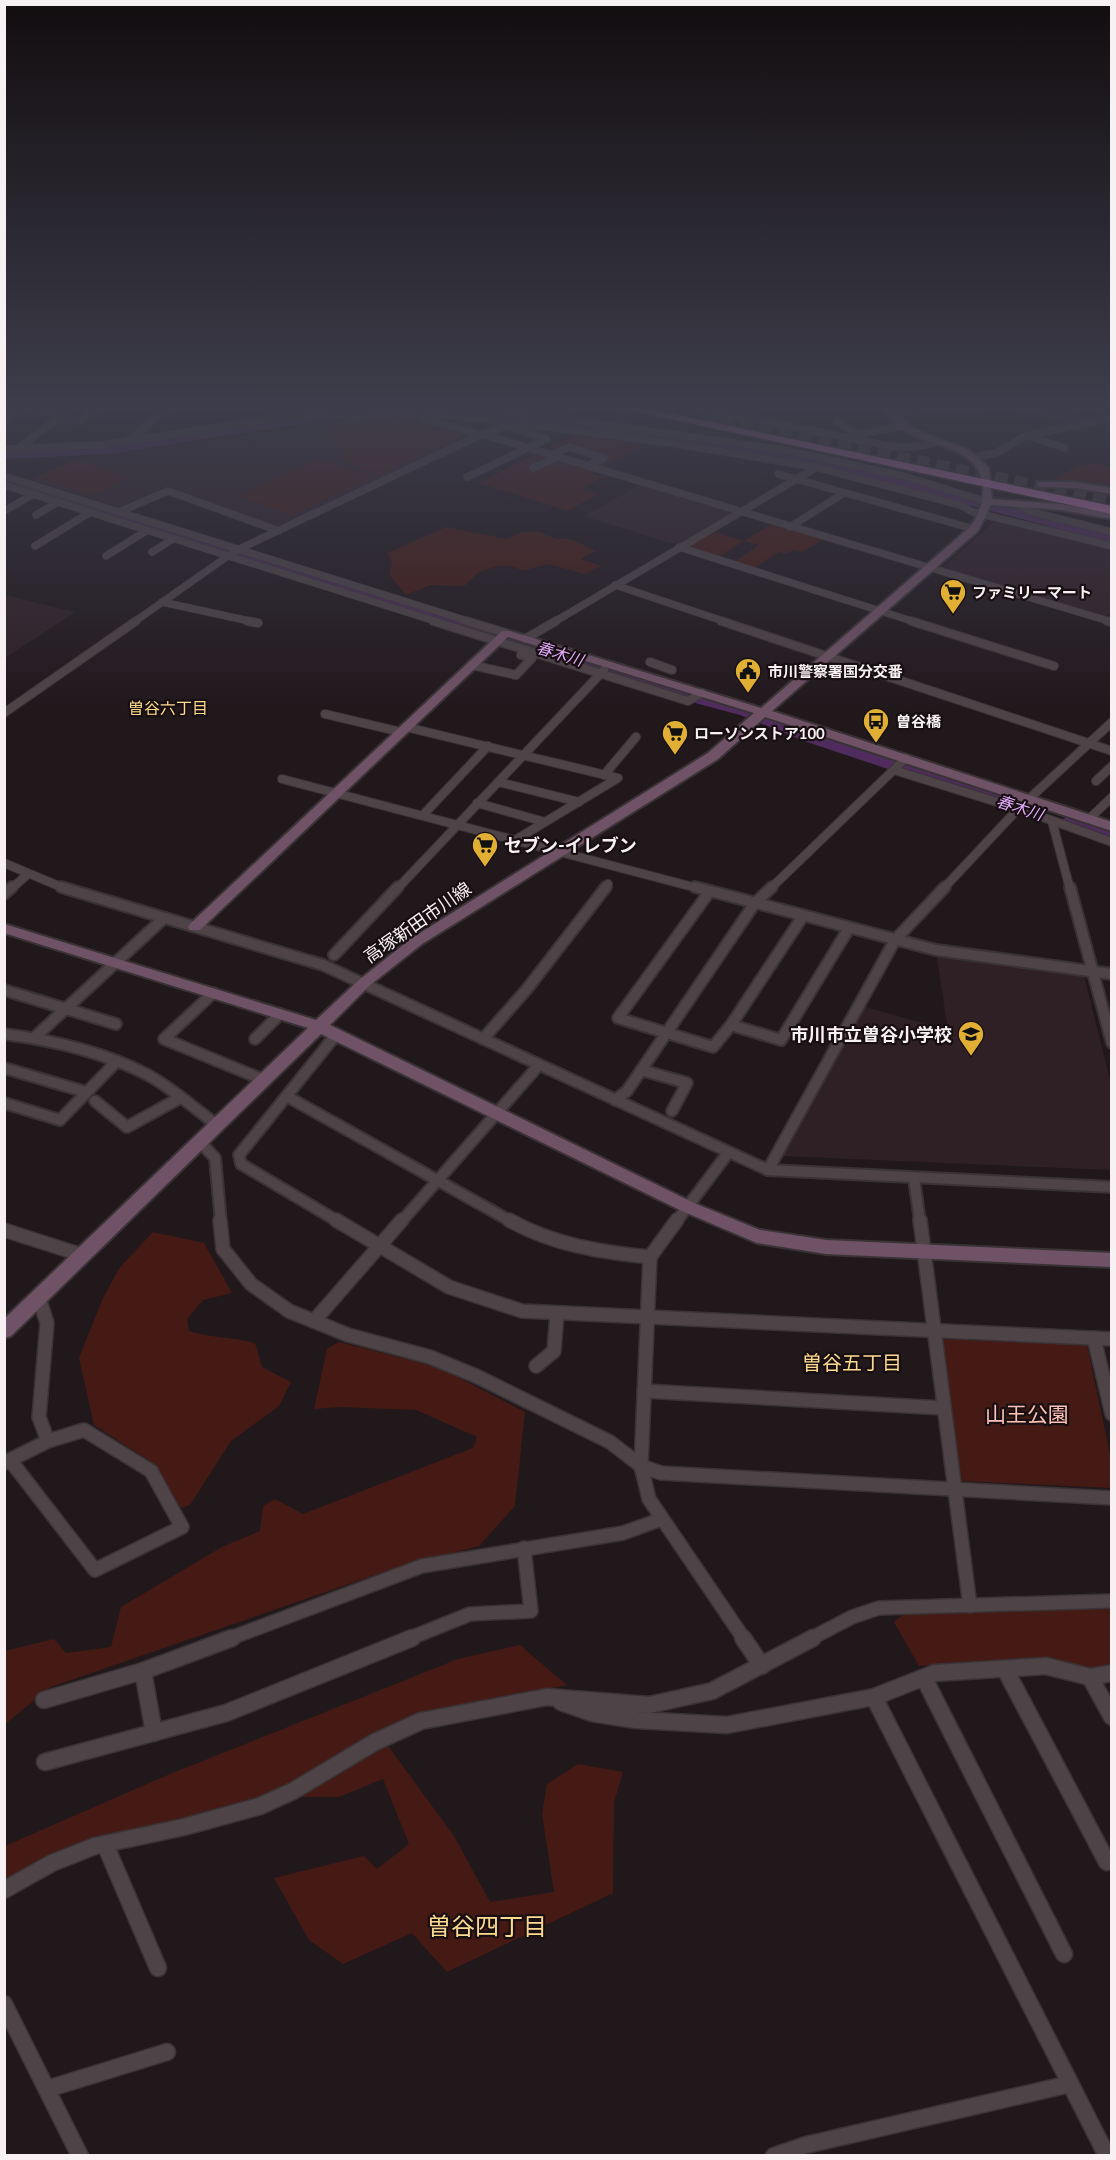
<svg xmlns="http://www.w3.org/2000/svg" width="1116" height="2160" font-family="Lato,'Noto Sans JP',sans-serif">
	<rect width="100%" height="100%" fill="#21181c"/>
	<g fill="#2f2026">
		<polygon points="403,413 476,435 276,528 168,489 123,509 31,479 76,459"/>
		<polygon points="642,484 735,512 683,543 669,543 584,516"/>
		<polygon points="996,520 1111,548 1111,612 1105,618 942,568"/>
		<polygon points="5,595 74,612 74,613 5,658"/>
		<polygon points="936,953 1084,976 1111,1084 1111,1170 782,1156 865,1007 948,1030"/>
	</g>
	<g fill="#451a14">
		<polygon points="386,415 403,416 459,433 460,438 378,476 339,459 343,451 326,435 333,433 327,424"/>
		<polygon points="581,432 608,436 606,440 610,440 614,436 643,441 638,444 643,446 600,468 594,465 608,457 569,445 554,452 544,450"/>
		<polygon points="538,453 596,471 592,474 604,477 582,489 598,494 568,511 479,483"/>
		<polygon points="321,459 374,477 291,515 237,496"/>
		<polygon points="76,460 131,477 92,495 36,477"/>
		<polygon points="1094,463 1111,467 1111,487 1052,479 1078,466"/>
		<polygon points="773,523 824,539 802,552 793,550 786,554 779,552 753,569 733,563 759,545 744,541 717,558 685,547 711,531 744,541"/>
		<polygon points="446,527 506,539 522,532 539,532 556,539 570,539 596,551 581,559 601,566 584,574 548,564 523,571 512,566 497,566 479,572 464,586 430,585 406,595 389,574 392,562 387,553"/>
		<path d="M153,1232L204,1243L232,1293L203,1300L187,1319L189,1331C211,1338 233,1337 255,1343L262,1367L291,1382L279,1406L231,1441L190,1505L181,1508L153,1463L94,1425L79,1358L103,1298L120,1267Z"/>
		<polygon points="942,1339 1087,1345 1111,1459 1111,1488 962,1481"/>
		<polygon points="339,1342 438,1367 525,1412 515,1506 479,1546 381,1573 51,1687 5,1724 5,1651 54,1639 66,1653 111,1647 121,1607 222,1547 260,1531 263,1506 275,1499 303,1514 473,1448 477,1437 416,1410 340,1407 314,1409 327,1349"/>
		<polygon points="1111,1609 1111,1666 1090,1671 1036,1659 919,1666 894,1622 905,1613"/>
		<polygon points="520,1645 567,1685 447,1710 377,1731 454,1836 490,1902 554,1892 542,1814 547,1784 578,1764 623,1772 614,1802 613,1893 447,1972 412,1933 343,1964 309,1940 274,1878 364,1856 377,1869 409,1844 383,1779 339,1797 258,1797 53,1853 5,1886 5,1846 170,1774 458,1659"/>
	</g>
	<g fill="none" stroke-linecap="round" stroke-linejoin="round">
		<g fill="#502c5e" fill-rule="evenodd">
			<polygon points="348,408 384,408 377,412 109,454 4,459 4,450 109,446"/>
			<polygon points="422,408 510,411 779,450 857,466 1112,533 1112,543 856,475 779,460 510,419 429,412"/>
			<polygon points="4,476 679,687 754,707 821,734 1004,795 1007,799 1004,803 990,803 807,742 740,715 669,696 4,486"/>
			<polygon points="1069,817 1112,830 1112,843 1062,827 1058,823 1062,819"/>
		</g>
		<polyline stroke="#41393c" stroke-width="13" stroke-dasharray="13 7" stroke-linecap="butt" points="662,408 1112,502"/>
		<g stroke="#3a3336" stroke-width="8">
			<g id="street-far4">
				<polyline points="4,408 63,414 19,448"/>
				<polyline points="486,408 784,450 903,476 988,502"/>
				<polyline points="699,408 894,447 914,447 939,442"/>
				<polyline points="1026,408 1085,423"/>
				<polyline points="890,413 978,408"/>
				<polyline points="355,417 396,412 459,416 671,443 815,467 960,505 973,512 1112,546"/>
				<polyline points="424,418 481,435"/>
				<polyline points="57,419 81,421 97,408"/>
				<polyline points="4,422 21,410"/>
				<polyline points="837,422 857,434"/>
				<polyline points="485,435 1112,622"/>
				<polyline points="855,435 903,426"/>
				<polyline points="1028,436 1065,448"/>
				<polyline points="128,441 168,408"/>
				<polyline points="4,449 102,445 344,408"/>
				<polyline points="552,455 569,447 604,458 588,466"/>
				<polyline points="975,457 996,453 1025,436 1112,418"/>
				<polyline points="533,468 557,457"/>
				<polyline points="778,474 974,529"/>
				<polyline points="4,476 471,622"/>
				<polyline points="467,477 547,439 505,425"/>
				<polyline points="4,485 438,622"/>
				<polyline points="1016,504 1032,512 1112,532"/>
				<polyline points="4,511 34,494"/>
				<polyline points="119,512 168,491 279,531"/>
				<polyline points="36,515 58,502"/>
				<polyline points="790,527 844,493"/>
				<polyline points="35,546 89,513"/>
				<polyline points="679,547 915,622"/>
				<polyline points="152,552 173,539"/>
				<polyline points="106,556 146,531"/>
				<polyline points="615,585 726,622"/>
				<polyline points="162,602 254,622"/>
				<polyline points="134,622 235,551 478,436 538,414"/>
				<polyline points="554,622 817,467"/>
			</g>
		</g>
		<g stroke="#3a3336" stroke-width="10">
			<g id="street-far3">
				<polyline points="247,621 258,623"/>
				<polyline points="433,621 688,701 702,693"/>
				<polyline points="466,621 506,633"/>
				<polyline points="721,621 1112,751"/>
				<polyline points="911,621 1054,666"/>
				<polyline points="1107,621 1112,622"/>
				<polyline points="525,639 556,621"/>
				<polyline points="650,662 672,670"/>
				<polyline points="472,665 516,675 532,658 521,655"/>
				<polyline points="4,713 136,621"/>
				<polyline points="325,714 401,732"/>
				<polyline points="406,727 618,778 517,839"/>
				<polyline points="894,770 1023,810 1112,842"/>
				<polyline points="604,775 636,737"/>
				<polyline points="282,779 701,889"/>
				<polyline points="1096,781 1112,766"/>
				<polyline points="498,782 579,802"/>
				<polyline points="477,803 545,822"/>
				<polyline points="423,815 488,746"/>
				<polyline points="1089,819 1112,797"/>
				<polyline points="1052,821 1070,889"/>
				<polyline points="4,863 66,889"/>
				<polyline points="11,889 28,874"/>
				<polyline points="397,889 604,670"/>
				<polyline points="604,889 608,884"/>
				<polyline points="770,889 906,758"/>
				<polyline points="943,889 1017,810 1112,722"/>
			</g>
		</g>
		<g stroke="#3a3336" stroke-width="14">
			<g id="street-far2">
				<polyline points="61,887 323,965 768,1170 1112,1187"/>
				<polyline points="695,887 936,950 1112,974"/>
				<polyline points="1070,887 1112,1043"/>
				<polyline points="710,891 618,1018 713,1047 731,1025 803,916"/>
				<polyline points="4,894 12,887"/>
				<polyline points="334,955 398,887"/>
				<polyline points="4,990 116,1024"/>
				<polyline points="213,993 164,1039 264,1080"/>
				<polyline points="731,1025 781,1040 849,928"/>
				<path d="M4,1034C51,1040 103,1052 146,1074C171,1087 194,1108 217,1125"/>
				<polyline points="335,1036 239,1155 241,1164 339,1222"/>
				<polyline points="34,1038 164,918"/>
				<polyline points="255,1039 280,1014"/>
				<polyline points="483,1039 527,989 606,887"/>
				<polyline points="4,1068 86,1092"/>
				<polyline points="641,1070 687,1083 672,1111"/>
				<polyline points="288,1097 512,1222"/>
				<polyline points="615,1100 627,1091 755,903 772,887"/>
				<polyline points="95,1101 127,1127 178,1099"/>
				<polyline points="4,1103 60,1120 117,1061"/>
				<polyline points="200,1142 215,1158 221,1222"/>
				<polyline points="768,1170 895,940 945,887"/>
				<polyline points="914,1178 920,1222"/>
				<polyline points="401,1222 539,1065"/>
				<polyline points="676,1222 728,1153"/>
			</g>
		</g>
		<g stroke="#3a3336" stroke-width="16">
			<g id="street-far1">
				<polyline points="220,1220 223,1249 251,1284 289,1311 348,1335 430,1357 476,1376 610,1442 641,1466 661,1473 1112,1498"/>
				<polyline points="336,1220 449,1287 522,1311 1112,1339"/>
				<path d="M509,1220C553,1245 601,1252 650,1257"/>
				<polyline points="677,1220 650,1257 641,1466 649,1499 744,1639"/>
				<polyline points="920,1220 970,1606"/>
				<polyline points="4,1230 82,1255"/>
				<polyline points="39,1298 47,1323 39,1417 48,1441"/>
				<polyline points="314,1321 402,1220"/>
				<polyline points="1094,1338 1112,1414"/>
				<polyline points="536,1366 554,1351 557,1313"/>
				<polyline points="644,1391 943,1408"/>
				<polyline points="4,1463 48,1441 84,1430 151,1471 182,1527 95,1570 10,1460"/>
				<polyline points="228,1639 422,1566 623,1533 662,1519"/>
				<polyline points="408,1639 470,1614 531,1611 524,1548"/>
				<polyline points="810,1639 852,1617 879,1608 1112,1601"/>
			</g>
		</g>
		<g stroke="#3a3336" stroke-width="19">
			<g id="street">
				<polyline points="743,1638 762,1666"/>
				<polyline points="1005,1669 1107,1862 1112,1860"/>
				<polyline points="143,1671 154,1733"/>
				<polyline points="1090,1677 1112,1717"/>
				<polyline points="924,1678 1064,1954"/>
				<polyline points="874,1697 1107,2156"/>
				<polyline points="44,1700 143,1671 232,1638"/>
				<polyline points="561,1702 592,1713 636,1720 727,1725 874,1697 935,1673 1046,1666 1090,1677 1112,1673"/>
				<polyline points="45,1762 226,1713 412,1638"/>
				<polyline points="105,1844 158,1968"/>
				<polyline points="4,1890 52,1863 95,1846 184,1827 260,1806 293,1791 375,1742 421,1721 547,1697 649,1705 712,1691 813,1638"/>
				<polyline points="4,2004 80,2156"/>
				<polyline points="47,2089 167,2052"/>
				<polyline points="774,2156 806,2145 1070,2084"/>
			</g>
		</g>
		<g stroke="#3a3336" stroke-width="4">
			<g id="secondary">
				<path d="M883,408H893L914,429L969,450L989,468L992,499L1061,504L1112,513V519L1061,510L991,505L978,531L772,711L1112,822V831L765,717L718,759L422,944L369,986L330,1025L694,1203L760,1230L826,1240L1112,1253V1267L826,1254L757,1243L682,1211L321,1034L11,1336L4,1338V1319L308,1028L4,933V924L316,1020L359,980L412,938L708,753L754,713L508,637L200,930H190L188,927L190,924L502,631H510L761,708L970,527C979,515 983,502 983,488C980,448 938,448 910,434C900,429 890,417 883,408Z"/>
				<polygon points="1037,482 1075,482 1112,488 1112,494 1075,488 1041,487 1037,486"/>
			</g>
		</g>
		<g stroke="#3a3336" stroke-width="3">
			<polygon id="highway" points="620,408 644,408 1112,506 1112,514"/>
		</g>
		<use href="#street-far4" stroke="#4e4347" stroke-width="7"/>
		<use href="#street-far3" stroke="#4e4347" stroke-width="8"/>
		<use href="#street-far2" stroke="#4e4347" stroke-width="10"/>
		<use href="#street-far1" stroke="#4e4347" stroke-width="13"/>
		<use href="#street" stroke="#4e4347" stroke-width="16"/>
		<use href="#secondary" fill="#705266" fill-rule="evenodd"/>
		<use href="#highway" fill="#be74af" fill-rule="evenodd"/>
	</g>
	<linearGradient id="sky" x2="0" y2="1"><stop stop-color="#120d0f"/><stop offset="0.57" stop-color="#3d3d4b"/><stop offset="1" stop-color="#3d3d4b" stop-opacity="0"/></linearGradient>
	<rect width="1116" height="711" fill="url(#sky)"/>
	<defs>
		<g id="supermarket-pin" transform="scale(1.35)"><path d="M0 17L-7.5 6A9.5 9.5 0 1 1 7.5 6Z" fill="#e1af34" stroke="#180f13"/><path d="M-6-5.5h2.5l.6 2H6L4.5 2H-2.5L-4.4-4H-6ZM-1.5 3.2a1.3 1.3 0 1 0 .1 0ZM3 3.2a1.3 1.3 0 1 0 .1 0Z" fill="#111"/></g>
		<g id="civic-pin" transform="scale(1.35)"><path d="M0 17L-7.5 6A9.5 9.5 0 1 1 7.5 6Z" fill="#e1af34" stroke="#180f13"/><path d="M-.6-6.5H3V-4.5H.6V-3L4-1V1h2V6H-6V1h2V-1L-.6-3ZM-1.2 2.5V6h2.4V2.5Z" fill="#111"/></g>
		<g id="bus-pin" transform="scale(1.35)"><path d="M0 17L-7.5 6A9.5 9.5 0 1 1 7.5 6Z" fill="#e1af34" stroke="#180f13"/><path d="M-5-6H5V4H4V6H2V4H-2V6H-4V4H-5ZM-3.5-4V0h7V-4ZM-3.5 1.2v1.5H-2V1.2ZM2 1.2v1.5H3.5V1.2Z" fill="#111"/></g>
		<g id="school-pin" transform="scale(1.35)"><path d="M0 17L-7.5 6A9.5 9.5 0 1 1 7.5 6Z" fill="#e1af34" stroke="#180f13"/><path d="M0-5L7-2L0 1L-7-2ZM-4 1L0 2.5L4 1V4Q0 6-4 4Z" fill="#111"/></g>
	</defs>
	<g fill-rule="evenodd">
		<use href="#supermarket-pin" x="953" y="592"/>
		<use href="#civic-pin" x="748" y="671"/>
		<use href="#bus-pin" x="876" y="721"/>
		<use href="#supermarket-pin" x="675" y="733"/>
		<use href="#supermarket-pin" x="485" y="845"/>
		<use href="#school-pin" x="971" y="1034"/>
	</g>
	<g text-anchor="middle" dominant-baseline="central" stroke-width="4.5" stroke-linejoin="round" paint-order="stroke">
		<g font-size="15" font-weight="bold" fill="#f8f1f4" stroke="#180f13" text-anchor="start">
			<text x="972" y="592">ファミリーマート</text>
			<text x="768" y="671">市川警察署国分交番</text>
			<text x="896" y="721">曽谷橋</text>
			<text x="694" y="733">ローソンストア100</text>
		</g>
		<g font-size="16" font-style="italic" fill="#e3abfa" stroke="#180f13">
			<text transform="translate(560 653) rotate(17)">春木川</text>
			<text transform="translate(1020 807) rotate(18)">春木川</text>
		</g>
		<g font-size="16" fill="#fbd98f" stroke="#180f13">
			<text x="168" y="707">曽谷六丁目</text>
		</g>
		<g font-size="18" font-weight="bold" fill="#f8f1f4" stroke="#180f13" text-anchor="start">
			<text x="504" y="845">セブン-イレブン</text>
			<text x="952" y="1034" text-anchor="end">市川市立曽谷小学校</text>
		</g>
		<g font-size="18" fill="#f8f1f4" stroke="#180f13">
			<text transform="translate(417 922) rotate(-35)">高塚新田市川線</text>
		</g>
		<g font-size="20" fill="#fbd98f" stroke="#180f13">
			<text x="852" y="1362">曽谷五丁目</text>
		</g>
		<g font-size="21" fill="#fec0b5" stroke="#180f13">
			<text x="1027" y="1413">山王公園</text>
		</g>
		<g font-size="24" fill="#fbd98f" stroke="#180f13">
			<text x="487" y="1925">曽谷四丁目</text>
		</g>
	</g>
	<rect width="1116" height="2160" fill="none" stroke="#f8f1f4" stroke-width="12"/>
</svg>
